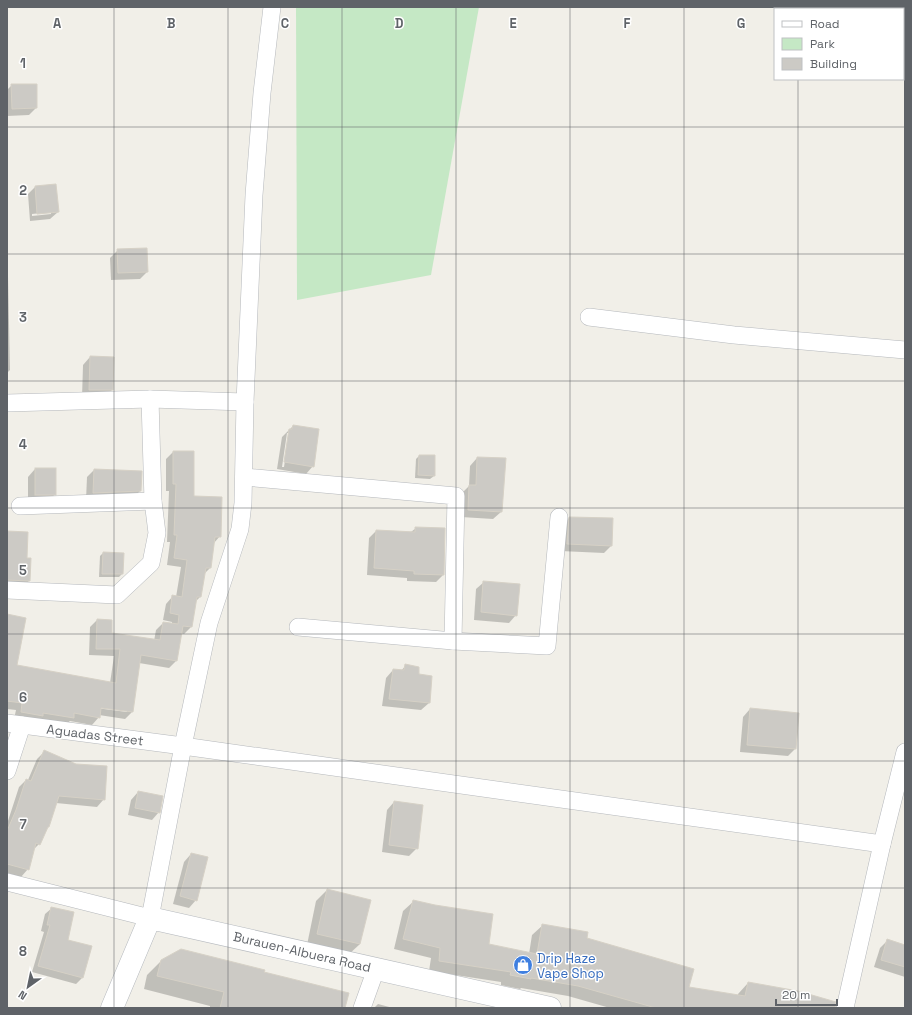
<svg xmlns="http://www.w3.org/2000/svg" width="912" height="1015" font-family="'Space Grotesk',sans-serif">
	<rect width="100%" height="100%" fill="#f1efe8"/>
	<polygon fill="#c5e8c5" points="296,7 479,7 431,275 297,300"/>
	<g fill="#0003" fill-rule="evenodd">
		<polygon points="12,85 36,85 36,108 29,115 7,116 7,90"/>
		<path d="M55,185L58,212L50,219L30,221L28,194L35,187ZM51,212V214L32,216V214Z"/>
		<polygon points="118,250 147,272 140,279 111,280 110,258"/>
		<polygon points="7,276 8,276 10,370 7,373"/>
		<polygon points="90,357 112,390 105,397 82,397 83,365"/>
		<path d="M293,426L313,466L306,474L277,469L282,437ZM287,433H289L284,467H282Z"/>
		<path d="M173,452H193V497L220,536L214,543L210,568L203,575L200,597L195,602L191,627L184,634L180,633L176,661L169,668L139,663L132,712L125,719L99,715V717L92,725L70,721L65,725L14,719L16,710L7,709V665L110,683L114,656L89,655L90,627L97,620L111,634L154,641L156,630L163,623L172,624V622L163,620L166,604L173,596L176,597L181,567L167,565L170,542H167L169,491H166V459ZM97,706L127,710V712L96,708Z"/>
		<polygon points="419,456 434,476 430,479 415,478 416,459"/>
		<polygon points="477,458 501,512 493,519 461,517 462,493 469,486 470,466"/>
		<polygon points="35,469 55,494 48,502 28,502 28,477"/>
		<polygon points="94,470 140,491 133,498 86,500 87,477"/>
		<polygon points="569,518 612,519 611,546 604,553 560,551 562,525"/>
		<polygon points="416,528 443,575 436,582 407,581 407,578 367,575 369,538 376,531 411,532"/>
		<polygon points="7,532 26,559 29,581 23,586 7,586"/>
		<polygon points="103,553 122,574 119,577 99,577 100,556"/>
		<polygon points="484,582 516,615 509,623 474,620 476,589"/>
		<polygon points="406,665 418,675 429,703 421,710 382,706 386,678 393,670 401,671"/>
		<polygon points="750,709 795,749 788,756 740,752 743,717"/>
		<polygon points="44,752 104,799 97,807 56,803 48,827 45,830 39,844 33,850 28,869 21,877 7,873 7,824 19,787 26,780 28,780 37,759"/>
		<polygon points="138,792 159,812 152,820 128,815 131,800"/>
		<polygon points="394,802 417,848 409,856 382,852 387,810"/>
		<polygon points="191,854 196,900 189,908 173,904 184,862"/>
		<polygon points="327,890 360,944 348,955 307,945 316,901"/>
		<polygon points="414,901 488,945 529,954 532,935 543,925 586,939 688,988 738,996 738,994 748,983 834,1008 610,1008 568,996 521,988 520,989 501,985 501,982 429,971 431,958 394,949 403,911"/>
		<polygon points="52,908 67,940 91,947 82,978 76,984 32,972 44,932 41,931 45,914"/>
		<polygon points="888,940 905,946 905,977 874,967 880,948"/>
		<polygon points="161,961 263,973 344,1008 210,1008 210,1006 144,989 147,975"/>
		<polygon points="378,1004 393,1008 374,1008"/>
	</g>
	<g fill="#cccac5" stroke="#d6d1c6">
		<polygon points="11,84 37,84 37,108 12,109"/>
		<polygon points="56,184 59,212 37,214 35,186"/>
		<polygon points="147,248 148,272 118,273 117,249"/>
		<polygon points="90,356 114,357 113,390 89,390"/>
		<polygon points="293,425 319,429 314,467 284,462 289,429 292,429"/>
		<polygon points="173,451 194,451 194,496 222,497 221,537 215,537 211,568 206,568 201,597 197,597 192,627 183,626 177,661 141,655 133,712 101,708 100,718 74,713 74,718 43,713 43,716 21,712 22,703 7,701 7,614 26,618 17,665 116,683 120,649 96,649 97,619 112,620 112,633 160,640 163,622 178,624 179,615 170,613 172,595 182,597 187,560 174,558 177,535 174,535 176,484 173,484"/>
		<polygon points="419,455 435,455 435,476 418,475"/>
		<polygon points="477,457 506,458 502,512 468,510 469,485 476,485"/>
		<rect x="35" y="468" width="21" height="27"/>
		<polygon points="94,469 142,471 141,491 93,493"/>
		<polygon points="569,517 613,518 612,546 567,544"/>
		<polygon points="415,527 445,528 444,575 414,574 414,571 374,568 376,530 415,532"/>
		<polygon points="7,531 28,532 27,558 31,558 30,581 7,580"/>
		<polygon points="103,552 124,553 123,574 102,574"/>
		<polygon points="483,581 520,584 517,616 481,612"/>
		<polygon points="405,664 419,667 419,674 432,676 430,703 389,699 393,669 404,670"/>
		<polygon points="750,708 799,713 796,749 747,745"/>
		<polygon points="44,750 76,764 107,766 105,800 59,796 49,827 48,827 40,845 36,843 29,870 7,864 7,831 16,810 26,779 31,781"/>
		<polygon points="138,791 163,796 160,813 135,808"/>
		<polygon points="394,801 423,805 418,849 389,845"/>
		<polygon points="191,853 208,857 197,901 180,896"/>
		<polygon points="327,889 371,900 360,944 317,934"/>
		<polygon points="413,900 435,905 493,914 489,944 537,954 542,924 588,932 587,938 694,969 689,987 745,996 748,982 798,991 836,1002 835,1008 656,1008 578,986 531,978 531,979 510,975 511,972 439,961 440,948 403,939"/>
		<polygon points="51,907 74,912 68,940 92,946 83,978 38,966 50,925 47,925"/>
		<polygon points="887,939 905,945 905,967 881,960"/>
		<polygon points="181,949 265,970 264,972 349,993 345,1008 220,1008 224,992 157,976 161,960"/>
	</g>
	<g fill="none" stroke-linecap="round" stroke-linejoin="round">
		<g stroke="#b5b8bc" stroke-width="18">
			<g id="street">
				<polyline points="589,317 734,335 905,350"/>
				<polyline points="7,403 150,399 245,402"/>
				<polyline points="244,477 456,496 453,641"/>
				<polyline points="20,506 153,501"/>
				<polyline points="7,590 117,595 151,563 157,533 153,501 150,399"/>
				<polyline points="298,627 453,641 547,646 559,517"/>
				<polyline points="7,723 183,746 882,844"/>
				<polyline points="7,771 22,725"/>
				<polyline points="7,882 150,918 183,746 209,623 240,529 243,503 245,402 254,195 262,93 272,7"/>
				<polyline points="362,1008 376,969"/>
				<polyline points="845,1008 882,844 905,752"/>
			</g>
		</g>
		<g stroke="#b6babf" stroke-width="23">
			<polyline id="secondary" points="112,1008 150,918 550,1008"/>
		</g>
		<use href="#street" stroke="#fff" stroke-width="17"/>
		<use href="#secondary" stroke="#fff" stroke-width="22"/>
	</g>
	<path fill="none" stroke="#5f6368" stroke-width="1" stroke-opacity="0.55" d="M114,7V1008M228,7V1008M342,7V1008M456,7V1008M570,7V1008M684,7V1008M798,7V9M798,79V1008M7,127H905M7,254H905M7,381H905M7,508H905M7,634H905M7,761H905M7,888H905"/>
	<defs>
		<g id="shop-disc" transform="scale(1)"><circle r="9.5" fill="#3f7fe0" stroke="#fff"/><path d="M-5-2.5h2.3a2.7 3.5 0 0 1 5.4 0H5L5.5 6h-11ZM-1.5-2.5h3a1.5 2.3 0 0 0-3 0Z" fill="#fff"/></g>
	</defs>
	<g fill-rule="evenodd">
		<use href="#shop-disc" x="523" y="965"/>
	</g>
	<g text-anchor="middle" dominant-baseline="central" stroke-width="3" stroke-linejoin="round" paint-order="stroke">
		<g font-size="13" fill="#5f6368" stroke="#fff">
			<text transform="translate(95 735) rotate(7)">Aguadas Street</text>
			<text transform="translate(302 952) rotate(13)">Burauen-Albuera Road</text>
		</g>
		<g font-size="13" fill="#366cbe" stroke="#fff" text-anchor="start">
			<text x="537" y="958">Drip Haze<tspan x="537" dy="15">Vape Shop</tspan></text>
		</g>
	</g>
	<g font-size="13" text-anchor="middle" font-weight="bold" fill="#5f6368" stroke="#fff" stroke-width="3" stroke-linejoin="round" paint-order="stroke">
		<text x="57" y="28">A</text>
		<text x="171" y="28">B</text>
		<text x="285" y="28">C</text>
		<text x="399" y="28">D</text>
		<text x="513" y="28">E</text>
		<text x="627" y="28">F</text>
		<text x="741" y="28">G</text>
		<text x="23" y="68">1</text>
		<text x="23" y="195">2</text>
		<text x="23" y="322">3</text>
		<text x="23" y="449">4</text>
		<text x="23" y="575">5</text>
		<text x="23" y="702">6</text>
		<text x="23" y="829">7</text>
		<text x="23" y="956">8</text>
	</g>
	<rect width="912" height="1015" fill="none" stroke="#5f6368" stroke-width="16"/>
	<rect x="774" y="8" width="130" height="72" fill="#ffffff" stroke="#bfc1c3"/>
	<rect x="782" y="21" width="20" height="6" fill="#ffffff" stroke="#bfc1c3"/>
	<text x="810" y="28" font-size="12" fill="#5f6368">Road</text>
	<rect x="782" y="38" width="20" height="12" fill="#c5e8c5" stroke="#bfc1c3"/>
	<text x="810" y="48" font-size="12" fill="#5f6368">Park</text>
	<rect x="782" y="58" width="20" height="12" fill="#cccac5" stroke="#bfc1c3"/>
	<text x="810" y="68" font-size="12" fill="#5f6368">Building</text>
	<g transform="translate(28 987) rotate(213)" stroke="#ffffff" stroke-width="3" paint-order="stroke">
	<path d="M0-3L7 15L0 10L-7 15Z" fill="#5f6368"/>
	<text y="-6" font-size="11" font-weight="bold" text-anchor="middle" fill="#5f6368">N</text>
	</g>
	<path d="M776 999v6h61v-6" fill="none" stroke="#5f6368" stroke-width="2"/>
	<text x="782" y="999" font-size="12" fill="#5f6368" stroke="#ffffff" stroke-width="3" paint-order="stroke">20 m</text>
</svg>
